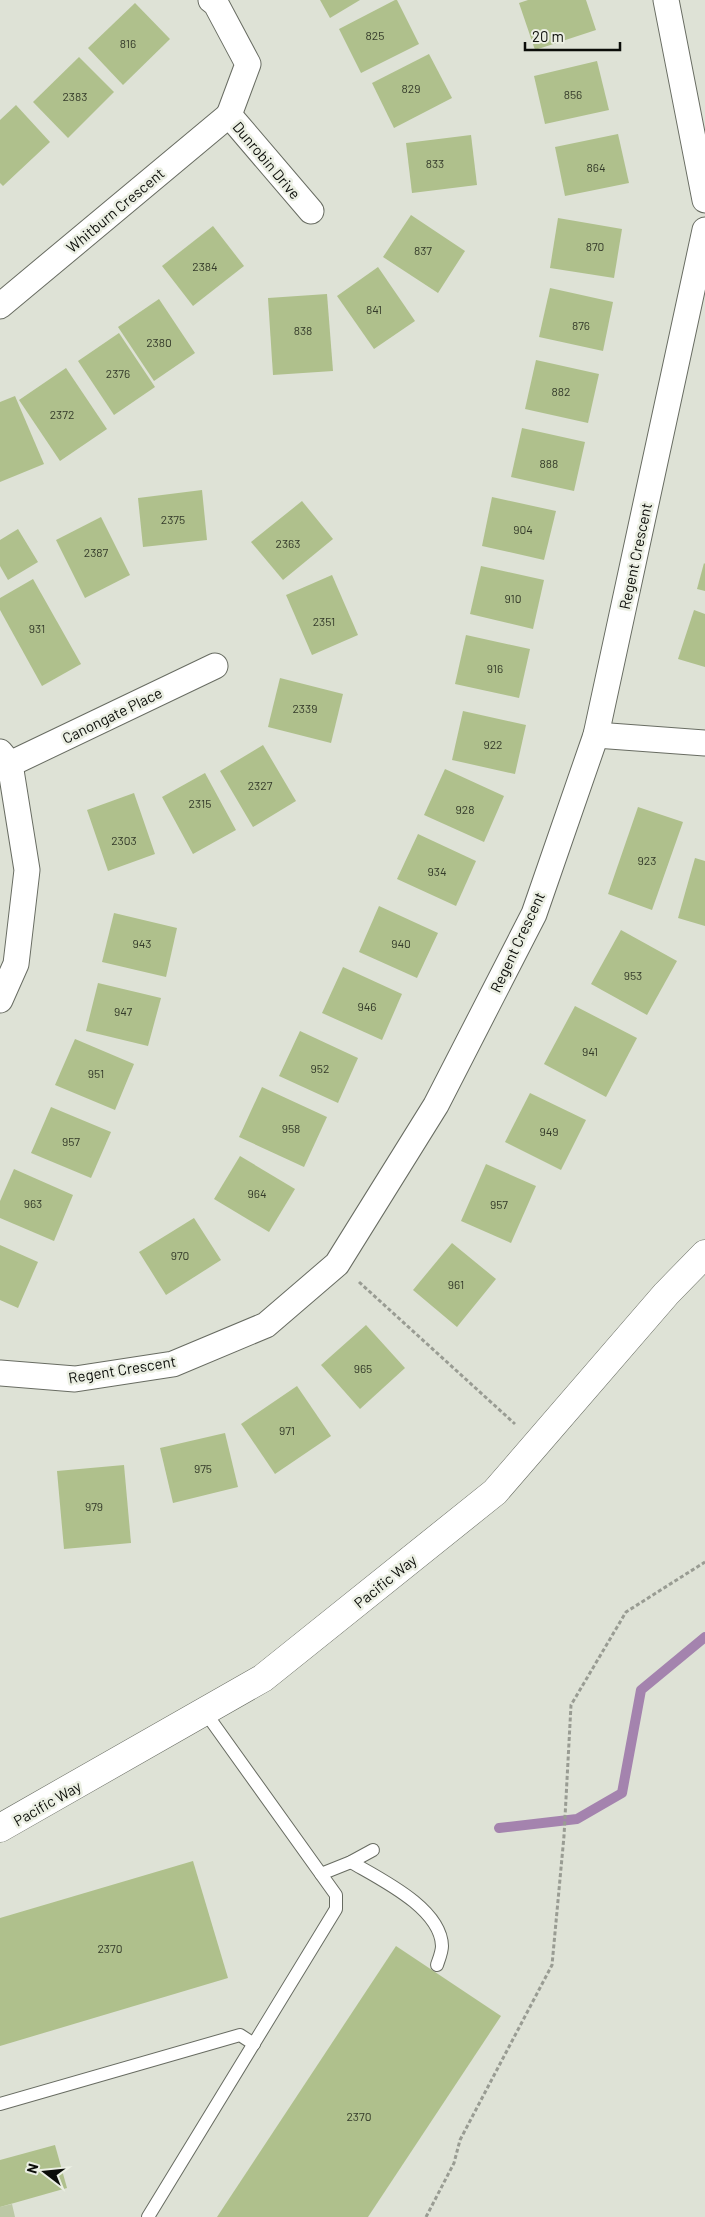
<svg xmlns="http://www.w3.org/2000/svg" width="705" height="2217" font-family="Barlow,sans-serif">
	<rect width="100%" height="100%" fill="#dee2d6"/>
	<polygon fill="#bcc8a5" points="12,2204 15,2217 0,2217 0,2207"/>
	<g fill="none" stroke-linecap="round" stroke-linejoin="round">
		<polyline stroke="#a483ae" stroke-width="10" points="499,1828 577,1819 622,1793 641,1690 705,1637"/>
	</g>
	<g fill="#afc08c">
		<polygon points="320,0 360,0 330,18"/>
		<polygon points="395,0 397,0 419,44 361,73 339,29"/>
		<polygon points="528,0 586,0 596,30 535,50 519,3"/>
		<polygon points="135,3 170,39 123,85 88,48"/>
		<polygon points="429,54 452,98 394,128 372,83"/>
		<polygon points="79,57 114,92 68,138 33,102"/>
		<polygon points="597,61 609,110 545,124 534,76"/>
		<polygon points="16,105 50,142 3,186 0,183 0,120"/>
		<polygon points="618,134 629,183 565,196 555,147"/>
		<polygon points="471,135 477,185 412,193 406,143"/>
		<polygon points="411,215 465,251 438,293 383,257"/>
		<polygon points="558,218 622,229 614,278 550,268"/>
		<polygon points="213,226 244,266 193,306 162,266"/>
		<polygon points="378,267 415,321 374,349 337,296"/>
		<polygon points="550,288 613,302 603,351 539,337"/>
		<polygon points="327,294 333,371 273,375 268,298"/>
		<polygon points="159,299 195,353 154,381 118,327"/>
		<polygon points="119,333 155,387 114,415 78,361"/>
		<polygon points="536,360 599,374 588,423 525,409"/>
		<polygon points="66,368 107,429 60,461 19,400"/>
		<polygon points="15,396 44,464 0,482 0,402"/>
		<polygon points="522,428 585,442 574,491 511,477"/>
		<polygon points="202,490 207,540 143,547 138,498"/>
		<polygon points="492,497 556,511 544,560 482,546"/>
		<polygon points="302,501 333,539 283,580 251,542"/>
		<polygon points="101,517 130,575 85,598 56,540"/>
		<polygon points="18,529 38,562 8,580 0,566 0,540"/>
		<polygon points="704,563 705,564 705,591 697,589"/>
		<polygon points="481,566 544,580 533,629 470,614"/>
		<polygon points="332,575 358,635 312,655 286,595"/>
		<polygon points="33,579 81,664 42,686 0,610 0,598"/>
		<polygon points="694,610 705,614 705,667 678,659"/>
		<polygon points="466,635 530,649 519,698 455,684"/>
		<polygon points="280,678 343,694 331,743 268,727"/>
		<polygon points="463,711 526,725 515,774 452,760"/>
		<polygon points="263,745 296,801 253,827 220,771"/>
		<polygon points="445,769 504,796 484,842 424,815"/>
		<polygon points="205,773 236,830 193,854 162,797"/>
		<polygon points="134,793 155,854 108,871 87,810"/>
		<polygon points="638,807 683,822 652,910 608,894"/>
		<polygon points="418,834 476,861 456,906 397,879"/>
		<polygon points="695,858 705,861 705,926 678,918"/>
		<polygon points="379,906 438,933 417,978 359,952"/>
		<polygon points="114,913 177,928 166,977 102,962"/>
		<polygon points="621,930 677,961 647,1015 591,984"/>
		<polygon points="343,967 402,994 382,1040 322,1013"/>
		<polygon points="98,983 161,998 148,1046 86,1031"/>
		<polygon points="575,1006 637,1038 606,1097 544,1064"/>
		<polygon points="300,1031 358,1058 338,1103 279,1076"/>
		<polygon points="75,1039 134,1064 115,1110 55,1085"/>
		<polygon points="262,1087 327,1117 304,1167 239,1137"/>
		<polygon points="530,1093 586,1120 561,1170 505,1142"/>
		<polygon points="51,1107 111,1132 91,1178 31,1153"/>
		<polygon points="240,1156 295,1189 269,1232 214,1199"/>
		<polygon points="486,1164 536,1186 511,1243 461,1221"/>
		<polygon points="14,1169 73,1195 54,1241 0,1218 0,1201"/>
		<polygon points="194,1218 221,1260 166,1295 139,1252"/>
		<polygon points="452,1243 496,1279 457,1327 413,1290"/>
		<polygon points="0,1245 38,1262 18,1308 0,1300"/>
		<polygon points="366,1325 405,1368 360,1409 321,1365"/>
		<polygon points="297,1386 331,1436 275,1474 241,1424"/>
		<polygon points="225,1433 238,1487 173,1503 160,1448"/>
		<polygon points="124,1465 131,1543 64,1549 57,1471"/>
		<polygon points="193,1861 228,1978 0,2046 0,1918"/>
		<polygon points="396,1946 501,2016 368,2217 217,2217"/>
		<polygon points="55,2145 67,2188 0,2207 0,2160"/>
	</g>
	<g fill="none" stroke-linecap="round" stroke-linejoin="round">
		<g stroke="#686c62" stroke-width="14">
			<g id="lane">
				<path d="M351,1862C380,1879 441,1908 442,1946C442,1952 439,1959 437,1965"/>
				<polyline points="321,1874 351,1862 373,1850"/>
				<polyline points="0,2104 240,2035 254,2044"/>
				<polyline points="148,2217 336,1909 336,1895 205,1712"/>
			</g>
		</g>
		<g stroke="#686c62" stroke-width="27">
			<g id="street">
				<polyline points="211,0 216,4 248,64 229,115"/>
				<polyline points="666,0 705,200"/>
				<polyline points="229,115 311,211"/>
				<polyline points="0,306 229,115"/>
				<polyline points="596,735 705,743"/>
				<polyline points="0,752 10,764 27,870 16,964 0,1000"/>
				<polyline points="10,764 215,666"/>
				<polyline points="0,1373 75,1379 173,1364 266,1325 337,1264 436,1105 534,914 596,735 705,230"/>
			</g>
		</g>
		<g stroke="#686c62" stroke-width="29">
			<polyline id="secondary" points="0,1828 263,1678 495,1492 666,1294 705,1254"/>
		</g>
		<g stroke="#999c93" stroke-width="3" stroke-dasharray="4 2.5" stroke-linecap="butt">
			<polyline points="359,1282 515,1424"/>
			<polyline points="426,2217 454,2163 460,2140 552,1965 564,1836 571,1705 626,1612 705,1562"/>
		</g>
		<use href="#lane" stroke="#fff" stroke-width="12"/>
		<use href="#street" stroke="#fff" stroke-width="25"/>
		<use href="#secondary" stroke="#fff" stroke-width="28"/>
	</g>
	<g text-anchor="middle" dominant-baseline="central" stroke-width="5" stroke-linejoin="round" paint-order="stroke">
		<g font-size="12" fill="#343a2a">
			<text x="375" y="35">825</text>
			<text x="128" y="43">816</text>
			<text x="411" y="88">829</text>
			<text x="573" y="94">856</text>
			<text x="75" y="96">2383</text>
			<text x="435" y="163">833</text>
			<text x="596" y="167">864</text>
			<text x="595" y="246">870</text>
			<text x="423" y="250">837</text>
			<text x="205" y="266">2384</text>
			<text x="374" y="309">841</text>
			<text x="581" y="325">876</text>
			<text x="303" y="330">838</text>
			<text x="159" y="342">2380</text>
			<text x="118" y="373">2376</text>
			<text x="561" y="391">882</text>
			<text x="62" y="414">2372</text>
			<text x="549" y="463">888</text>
			<text x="173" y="519">2375</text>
			<text x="523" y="529">904</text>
			<text x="288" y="543">2363</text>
			<text x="96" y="552">2387</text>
			<text x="513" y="598">910</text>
			<text x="324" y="621">2351</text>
			<text x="37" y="628">931</text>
			<text x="495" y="668">916</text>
			<text x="305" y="708">2339</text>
			<text x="493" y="744">922</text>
			<text x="260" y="785">2327</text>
			<text x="200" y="803">2315</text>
			<text x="465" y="809">928</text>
			<text x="124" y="840">2303</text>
			<text x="647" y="860">923</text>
			<text x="437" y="871">934</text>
			<text x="142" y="943">943</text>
			<text x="401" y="943">940</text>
			<text x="633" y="975">953</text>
			<text x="367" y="1006">946</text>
			<text x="123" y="1011">947</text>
			<text x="590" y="1051">941</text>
			<text x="320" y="1068">952</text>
			<text x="96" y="1073">951</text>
			<text x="291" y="1128">958</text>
			<text x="549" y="1131">949</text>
			<text x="71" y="1141">957</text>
			<text x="257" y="1193">964</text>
			<text x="33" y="1203">963</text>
			<text x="499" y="1204">957</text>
			<text x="180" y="1255">970</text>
			<text x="456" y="1284">961</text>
			<text x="363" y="1368">965</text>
			<text x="287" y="1430">971</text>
			<text x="203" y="1468">975</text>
			<text x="94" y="1506">979</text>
			<text x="110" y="1948">2370</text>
			<text x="359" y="2116">2370</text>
		</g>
		<g font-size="15" fill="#0b0d09" stroke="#ebefe3">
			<text transform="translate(267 160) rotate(50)">Dunrobin Drive</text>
			<text transform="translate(115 210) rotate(-40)">Whitburn Crescent</text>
			<text transform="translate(635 556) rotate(-78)">Regent Crescent</text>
			<text transform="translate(112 715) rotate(-26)">Canongate Place</text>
			<text transform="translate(517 942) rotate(-65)">Regent Crescent</text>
			<text transform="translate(122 1369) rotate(-9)">Regent Crescent</text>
			<text transform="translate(385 1581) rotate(-39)">Pacific Way</text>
			<text transform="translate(47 1803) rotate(-30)">Pacific Way</text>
		</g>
	</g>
	<g transform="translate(45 2172) rotate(286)" stroke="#ebefe3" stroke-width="4" paint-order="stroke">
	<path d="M0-4L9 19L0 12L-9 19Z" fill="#0b0d09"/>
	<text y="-8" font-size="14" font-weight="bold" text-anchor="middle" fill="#0b0d09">N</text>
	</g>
	<path d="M525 42v8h95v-8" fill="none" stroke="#0b0d09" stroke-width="2.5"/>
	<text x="532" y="42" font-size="15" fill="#0b0d09" stroke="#ebefe3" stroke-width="4" paint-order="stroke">20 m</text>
</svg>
